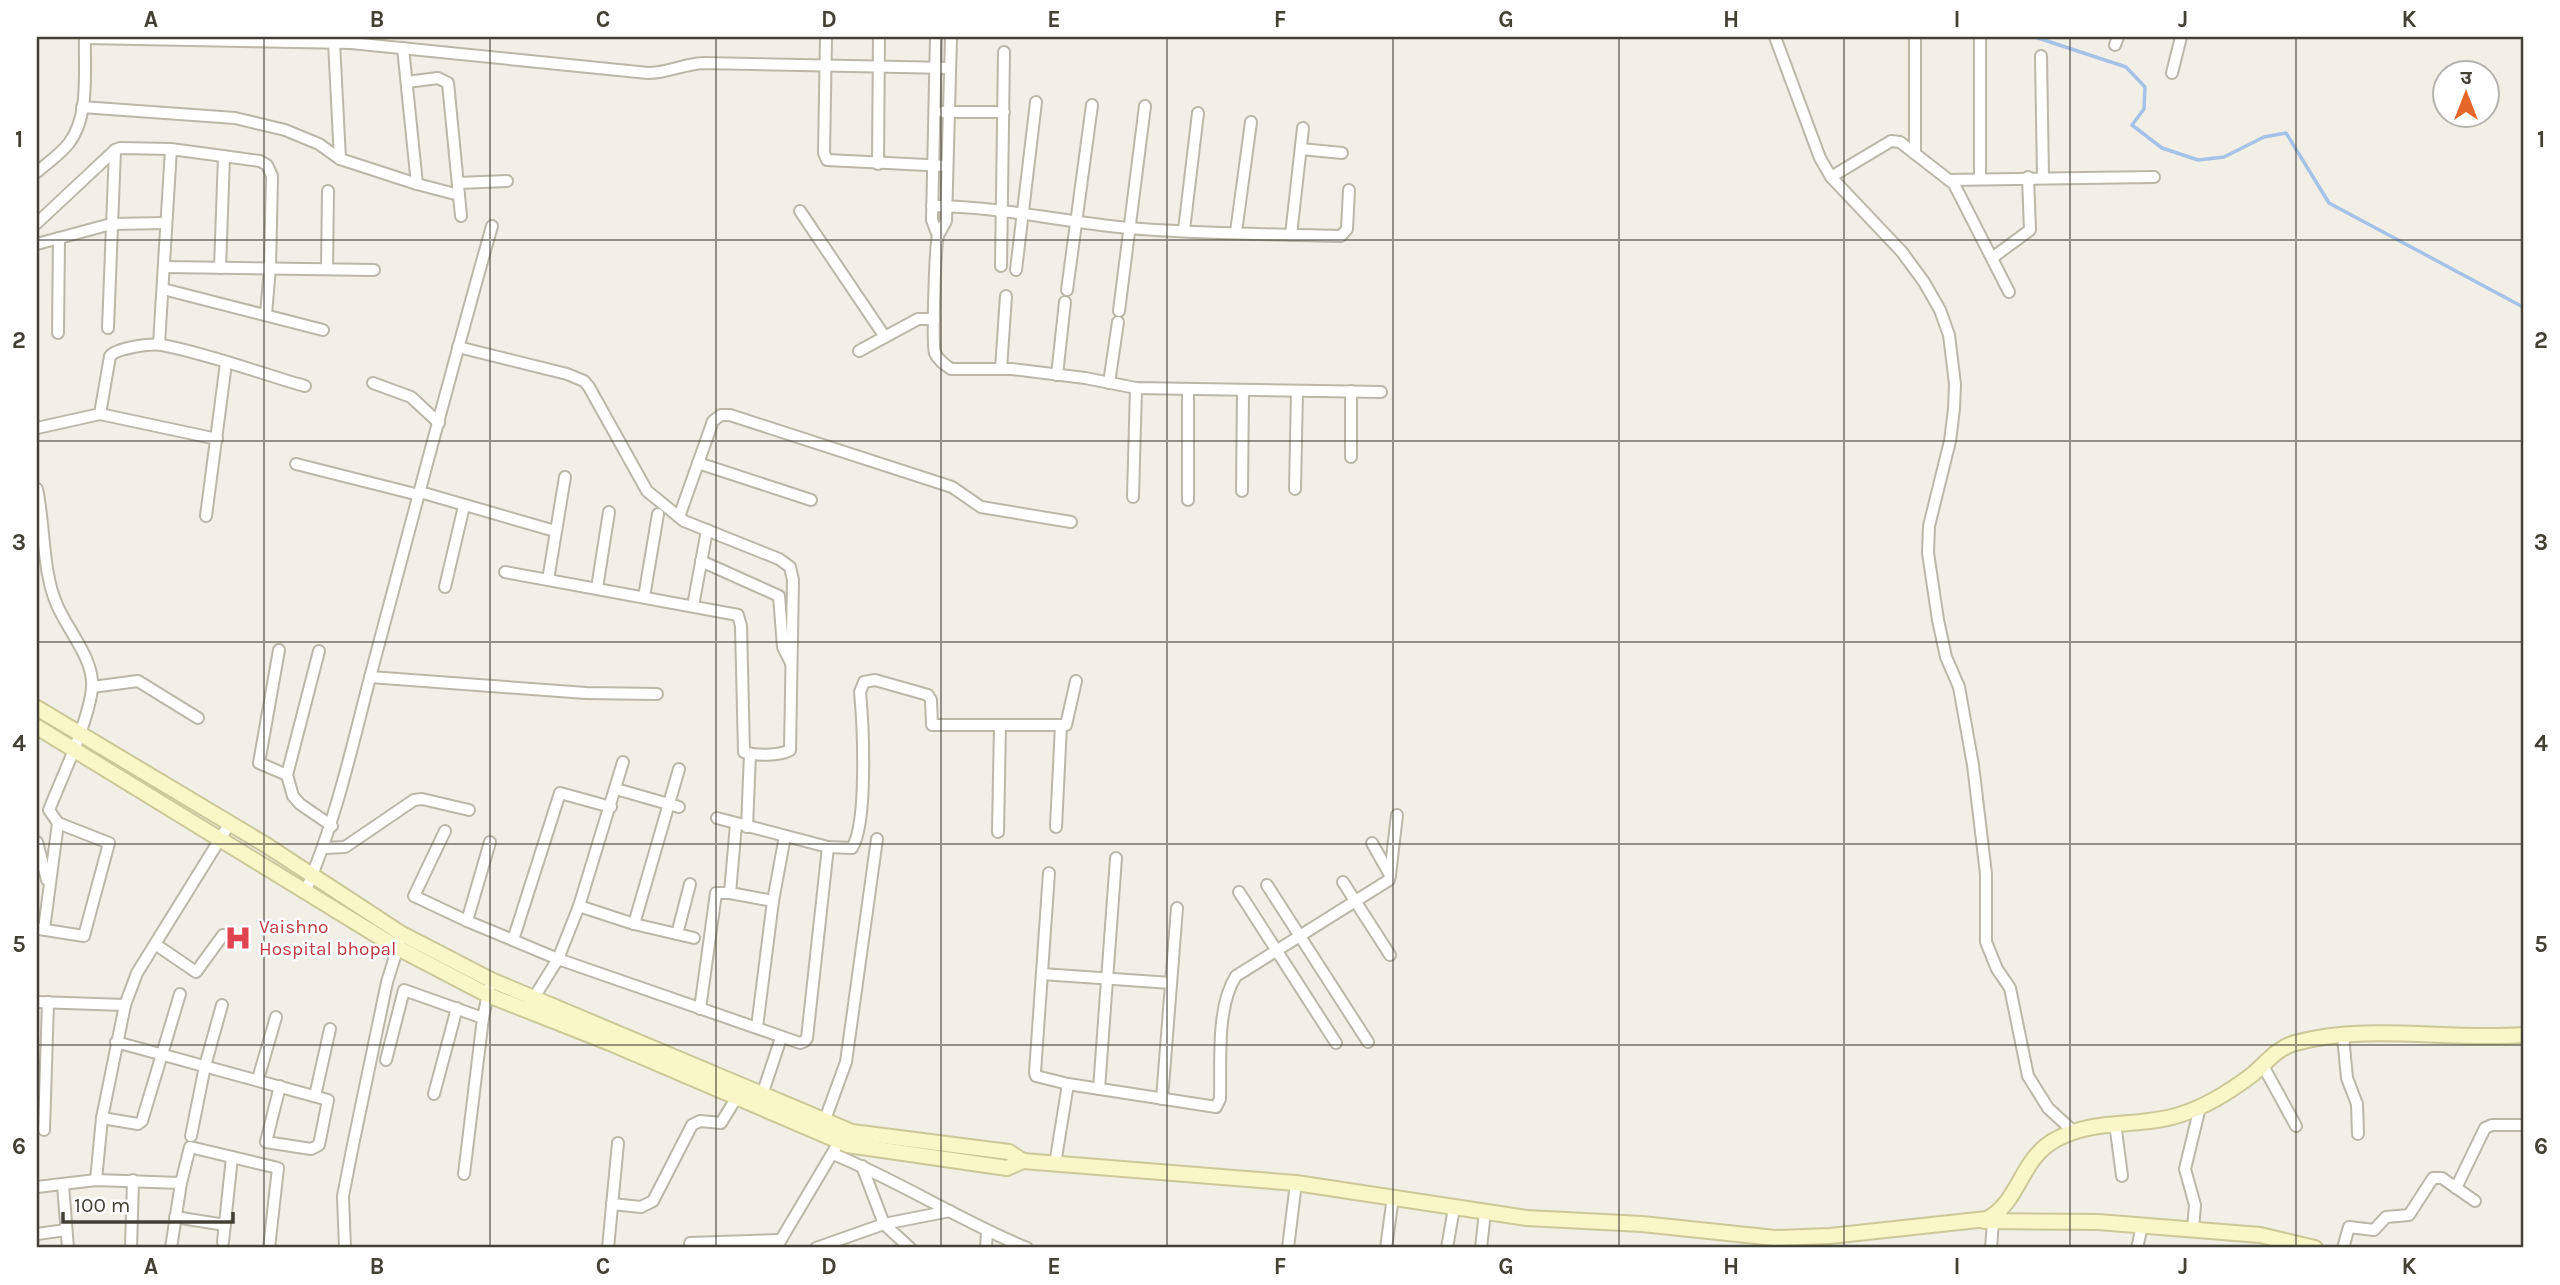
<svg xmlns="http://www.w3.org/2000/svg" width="2560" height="1285" font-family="Karla,'Noto Sans Devanagari',sans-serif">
	<rect width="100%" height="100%" fill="#f1efe6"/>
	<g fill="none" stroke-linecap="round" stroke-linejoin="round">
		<polyline stroke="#a7c2e8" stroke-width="3.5" points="2035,37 2126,67 2145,87 2144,109 2132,125 2162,148 2198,160 2224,157 2264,137 2286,133 2329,203 2523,307"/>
		<g stroke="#bbb8a9" stroke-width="14">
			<g id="street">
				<polyline points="826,37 824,153 827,160 947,166"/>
				<polyline points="936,37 932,220 938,236"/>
				<path d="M951,37L946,221C944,225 940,231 938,236C935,247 932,344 935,353C938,360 944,364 951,369H1012L1085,378L1136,388L1381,392"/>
				<polyline points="1775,37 1820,158 1831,177 1902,252 1924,282 1940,310 1949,335 1955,384 1954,409 1950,441 1929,526 1928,553 1938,620 1946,657 1959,687 1973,765 1986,874 1986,942 1997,969 2010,988 2028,1076 2048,1108 2073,1131"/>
				<polyline points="1915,37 1915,154"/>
				<polyline points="1980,37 1980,179"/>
				<path d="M85,38L351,43L648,73C667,73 684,64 703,63L950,68"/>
				<polyline points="334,42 340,159"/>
				<polyline points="2115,45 2118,37"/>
				<polyline points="403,48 417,184"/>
				<polyline points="2041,56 2043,177"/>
				<polyline points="2172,73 2181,37"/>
				<polyline points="407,82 438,78 448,83 461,216"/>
				<polyline points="82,107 235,118 285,130 319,144 340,159 417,184 459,195"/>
				<polyline points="943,112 1004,112"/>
				<polyline points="1301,149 1342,153"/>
				<polyline points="878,164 879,37"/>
				<path d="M37,172C47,163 61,154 69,143C90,116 84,69 85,37"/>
				<polyline points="1831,177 1891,141 1900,142 1954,184 2009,292"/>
				<polyline points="1949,180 2154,177"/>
				<polyline points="458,183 507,181"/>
				<path d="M932,206C998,206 1062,222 1128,228C1199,234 1270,234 1341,236L1347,229L1349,190"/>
				<polyline points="800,211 885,337"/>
				<polyline points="37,223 115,150 120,148 171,149 260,161 267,165 272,176 270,268 266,314"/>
				<polyline points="1184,230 1198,113"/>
				<polyline points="1236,232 1251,122"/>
				<polyline points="1291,235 1303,128"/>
				<polyline points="37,244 111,224 166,223"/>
				<polyline points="1992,258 2030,230 2028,177"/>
				<polyline points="1001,266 1004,52"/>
				<polyline points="164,267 374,270"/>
				<polyline points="220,268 224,156"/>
				<polyline points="327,269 328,191"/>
				<polyline points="1016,270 1036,102"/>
				<polyline points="163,289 323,330"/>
				<polyline points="1067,290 1092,105"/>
				<polyline points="1119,311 1145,106"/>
				<polyline points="108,328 115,150"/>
				<polyline points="58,333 59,238"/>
				<polyline points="159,344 171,149"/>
				<path d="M458,347L567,374L584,381L589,387L647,491L684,521L779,559L790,567L793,580L790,750C779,756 756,756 744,752L741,626L738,615L505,572"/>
				<polyline points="859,351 918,319 934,319"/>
				<polyline points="1001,369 1006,296"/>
				<polyline points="1057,375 1065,302"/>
				<polyline points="373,383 411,397 439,423"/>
				<polyline points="1109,383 1118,322"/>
				<polyline points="1351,391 1351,457"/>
				<path d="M100,414L110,356C117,348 151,343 162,345C209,354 259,373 305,386"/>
				<polyline points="37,428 100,414 217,439"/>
				<polyline points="698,463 811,500"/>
				<polyline points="296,464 419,495"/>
				<path d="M37,489C45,526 42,571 57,605C68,631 95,660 92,689C88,723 62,777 49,810L58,823L44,929"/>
				<polyline points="1295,489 1297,391"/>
				<polyline points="1242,491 1243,390"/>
				<polyline points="420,492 555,531"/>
				<polyline points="1133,497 1136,388"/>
				<polyline points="1188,500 1188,389"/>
				<polyline points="206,516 226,363"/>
				<polyline points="679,517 713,421 721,415 730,415 952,487 981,507 1071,522"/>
				<polyline points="701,561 779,596 783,647 791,663"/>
				<polyline points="548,580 565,477"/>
				<polyline points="445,587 464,506"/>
				<polyline points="597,588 609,512"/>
				<polyline points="644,597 658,514"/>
				<polyline points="693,606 707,530"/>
				<polyline points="279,650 259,763 287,775"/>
				<polyline points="319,651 287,775 293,796 300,804 332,826"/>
				<polyline points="370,677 586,693 657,694"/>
				<polyline points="92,687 138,681 198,718"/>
				<polyline points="616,789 679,807"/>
				<path d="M717,818L828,847L852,848C868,823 863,723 860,692L864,682L875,680L928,695L931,700L932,725H1066L1076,681"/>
				<polyline points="747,827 750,754"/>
				<polyline points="1056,827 1061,725"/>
				<polyline points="445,831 414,896 467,921 558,959 800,1043 805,1041 807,1038 828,847"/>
				<polyline points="998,832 1000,725"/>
				<polyline points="37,842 47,880"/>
				<polyline points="324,848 345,847 414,800 422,799 469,810"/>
				<path d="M1049,873L1035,1072L1036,1076L1068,1084L1216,1107L1220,1099C1221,1062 1216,1007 1236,976L1389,880L1390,875L1372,843"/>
				<polyline points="1390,875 1397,815"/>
				<polyline points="1343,882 1390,955"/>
				<polyline points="1267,885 1368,1042"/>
				<path d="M306,890C339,813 355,732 377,651C415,509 452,367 492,226"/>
				<polyline points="1239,892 1336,1043"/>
				<polyline points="730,893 736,824"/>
				<polyline points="773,901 785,836"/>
				<polyline points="579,906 634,924 694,938"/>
				<polyline points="467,921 490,842"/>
				<polyline points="634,924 679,769"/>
				<polyline points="39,929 84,936 109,843 58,823"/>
				<polyline points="677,934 690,884"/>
				<polyline points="513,940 560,793 611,807"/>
				<polyline points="155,944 196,972 223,935"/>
				<polyline points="1042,974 1171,983"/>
				<polyline points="37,1002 125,1005"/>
				<polyline points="530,1004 558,959 579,906 623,762"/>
				<polyline points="700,1009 716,893 730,893 773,901 757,1027"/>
				<polyline points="2343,1036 2347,1078 2357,1104 2358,1134"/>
				<polyline points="116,1042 328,1100 319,1145 311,1149 266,1142 280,1086"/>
				<polyline points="386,1060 404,990 483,1018"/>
				<polyline points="2262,1064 2296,1126"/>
				<polyline points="258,1079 276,1017"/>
				<polyline points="1099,1089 1116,858"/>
				<polyline points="434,1094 457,1008"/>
				<polyline points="315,1096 330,1029"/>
				<polyline points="761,1098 781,1038"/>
				<polyline points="1162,1099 1177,908"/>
				<polyline points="102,1118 138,1124 142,1121 180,994"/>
				<polyline points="2115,1123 2122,1176"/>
				<polyline points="823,1125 846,1062 877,839"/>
				<polyline points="44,1130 48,1002"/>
				<polyline points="191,1136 205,1066 222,1005"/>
				<path d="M833,1154C900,1181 960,1221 1027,1248"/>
				<polyline points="1055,1164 1068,1084"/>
				<polyline points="862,1166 884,1224 910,1248"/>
				<polyline points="464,1174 483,1018 489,989"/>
				<polyline points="96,1180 102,1118 125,1005 137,973 230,823"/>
				<polyline points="63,1185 68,1248"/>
				<polyline points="37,1187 96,1180 181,1183"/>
				<polyline points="2456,1188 2485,1128 2492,1125 2523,1125"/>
				<polyline points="612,1204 641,1207 653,1201 692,1125 700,1121 721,1123 740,1092"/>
				<polyline points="175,1217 225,1225"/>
				<polyline points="2193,1230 2195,1205 2185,1169 2200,1107"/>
				<polyline points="37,1234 66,1230"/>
				<polyline points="223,1242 232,1157"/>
				<polyline points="690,1243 781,1240"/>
				<polyline points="131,1248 133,1180"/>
				<polyline points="171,1248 181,1183 190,1147 278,1168 269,1248"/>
				<polyline points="345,1248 343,1196 353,1145 387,982 402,934"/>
				<polyline points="608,1248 618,1143"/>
				<polyline points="776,1248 836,1147"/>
				<polyline points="816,1248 884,1224 950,1211"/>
				<polyline points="986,1248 987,1232"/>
				<polyline points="1288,1248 1296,1183"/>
				<polyline points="1386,1248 1393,1197"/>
				<polyline points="1447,1248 1454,1208"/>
				<polyline points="1481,1248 1485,1212"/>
				<polyline points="1991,1248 1993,1222"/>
				<polyline points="2137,1248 2142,1226"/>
				<polyline points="2343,1248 2349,1227 2374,1230 2386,1217 2409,1215 2433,1178 2442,1178 2475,1201"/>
			</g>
		</g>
		<g stroke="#ccc899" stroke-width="18">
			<g id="secondary">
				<path d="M37,708L266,845L402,934L491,980L852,1132L1009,1152L1023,1161L1296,1183L1527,1218L1642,1224L1775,1238L1830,1236L1987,1219C2020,1202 2020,1159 2055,1140C2093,1118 2138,1128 2179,1115C2205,1107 2231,1091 2253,1074C2267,1062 2277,1048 2295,1043C2369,1023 2448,1041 2523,1035"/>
				<polyline points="37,727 396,947 488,995 610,1043 848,1145 1007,1168 1023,1161"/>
				<polyline points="1984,1221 2098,1222 2260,1235 2315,1248"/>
			</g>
		</g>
		<use href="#street" stroke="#fff" stroke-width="10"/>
		<use href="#secondary" stroke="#f9f6c8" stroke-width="14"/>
	</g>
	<path fill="none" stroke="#434036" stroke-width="2" stroke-opacity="0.55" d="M264,37V1248M490,37V1248M716,37V1248M941,37V1248M1167,37V1248M1393,37V1248M1619,37V1248M1844,37V1248M2070,37V1248M2296,37V1248M37,240H2523M37,441H2523M37,642H2523M37,844H2523M37,1045H2523"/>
	<defs>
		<g id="hospital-bare" transform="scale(2.1)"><path d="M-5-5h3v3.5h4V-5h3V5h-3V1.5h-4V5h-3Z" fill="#e0444e" stroke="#fff" stroke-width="2.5" paint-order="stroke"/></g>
	</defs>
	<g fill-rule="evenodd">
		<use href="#hospital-bare" x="238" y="938"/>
	</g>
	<g text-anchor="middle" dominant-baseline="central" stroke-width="5" stroke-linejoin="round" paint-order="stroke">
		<g font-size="19" fill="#be3a42" stroke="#fff" text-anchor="start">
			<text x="259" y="927">Vaishno<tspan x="259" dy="22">Hospital bhopal</tspan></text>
		</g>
	</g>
	<rect width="2560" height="1285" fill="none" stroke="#ffffff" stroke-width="77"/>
	<g transform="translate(2466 94)"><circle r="33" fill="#ffffff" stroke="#b4b3af" stroke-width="2"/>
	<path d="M0-5L12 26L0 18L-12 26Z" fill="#e46729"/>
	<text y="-10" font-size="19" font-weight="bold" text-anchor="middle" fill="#434036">उ</text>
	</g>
	<path d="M63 1212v10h170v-10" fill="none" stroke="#434036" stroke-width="3.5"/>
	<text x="74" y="1212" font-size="21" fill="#434036" stroke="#ffffff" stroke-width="5" paint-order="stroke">100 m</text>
	<rect x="38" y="38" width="2484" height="1208" fill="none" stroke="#434036" stroke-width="2.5"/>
	<g font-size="23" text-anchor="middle" font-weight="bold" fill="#434036">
		<text x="151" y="27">A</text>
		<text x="377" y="27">B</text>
		<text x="603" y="27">C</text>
		<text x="829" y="27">D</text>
		<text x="1054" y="27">E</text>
		<text x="1280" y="27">F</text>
		<text x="1506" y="27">G</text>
		<text x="1731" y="27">H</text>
		<text x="1957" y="27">I</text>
		<text x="2183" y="27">J</text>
		<text x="2409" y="27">K</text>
		<text x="19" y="147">1</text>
		<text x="2541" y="147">1</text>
		<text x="19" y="348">2</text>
		<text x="2541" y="348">2</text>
		<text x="19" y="550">3</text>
		<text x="2541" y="550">3</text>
		<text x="19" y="751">4</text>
		<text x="2541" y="751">4</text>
		<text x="19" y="952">5</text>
		<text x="2541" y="952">5</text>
		<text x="19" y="1154">6</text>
		<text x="2541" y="1154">6</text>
		<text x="151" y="1274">A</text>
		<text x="377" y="1274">B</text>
		<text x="603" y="1274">C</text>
		<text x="829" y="1274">D</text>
		<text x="1054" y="1274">E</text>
		<text x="1280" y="1274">F</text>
		<text x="1506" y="1274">G</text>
		<text x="1731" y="1274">H</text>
		<text x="1957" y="1274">I</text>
		<text x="2183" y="1274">J</text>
		<text x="2409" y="1274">K</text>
	</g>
</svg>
